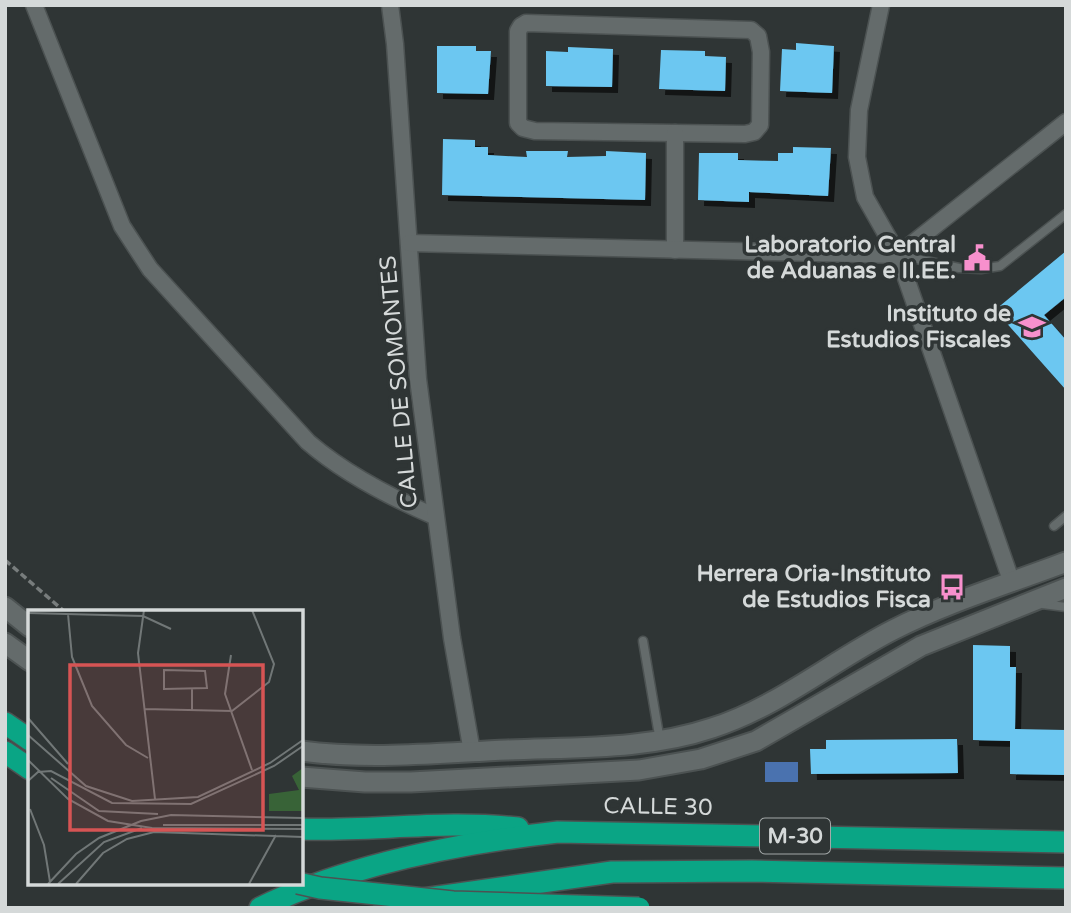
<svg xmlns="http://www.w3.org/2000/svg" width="1071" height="913" font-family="'Varela Round',sans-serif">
	<defs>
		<filter id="shadow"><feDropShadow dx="6" dy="6" stdDeviation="0" flood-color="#0009"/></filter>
	</defs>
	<rect width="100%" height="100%" fill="#2f3535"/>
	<rect fill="#4a72af" x="765" y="762" width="33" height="20"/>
	<g fill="#6cc7f1" filter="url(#shadow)">
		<polygon points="796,43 834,46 832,93 780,91 782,49 796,50"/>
		<polygon points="437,46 476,46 476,51 491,51 488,94 437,93"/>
		<polygon points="568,47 613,49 612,87 546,86 546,51 568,52"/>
		<polygon points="661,50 705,51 705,56 726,57 725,91 659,89"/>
		<polygon points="443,139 475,140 475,147 488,147 488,155 527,157 526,151 568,151 567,157 606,156 606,151 646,153 645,200 442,195"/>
		<polygon points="793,147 831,148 828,196 749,192 749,202 698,200 699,153 738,153 738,160 778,161 778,153 793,153"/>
		<polygon points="1066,251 1066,297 1044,315 1066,340 1066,390 995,310"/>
		<polygon points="973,645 1010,646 1010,667 1016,667 1015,729 1066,730 1066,775 1010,774 1010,741 973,740"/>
		<polygon points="957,739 958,773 811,774 810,749 826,749 826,740"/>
	</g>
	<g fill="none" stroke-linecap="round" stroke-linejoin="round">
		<g stroke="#4c5252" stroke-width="11">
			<g id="service">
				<polyline points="898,255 959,268 981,269 1000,266 1066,214"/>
				<polyline points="1054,526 1066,516"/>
				<polyline points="1042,604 1066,607"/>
				<polyline points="643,641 660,741"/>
			</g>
		</g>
		<g stroke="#4c5252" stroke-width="19">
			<g id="minor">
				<path d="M34,5L122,226L150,269L308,442C345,474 390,497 434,516"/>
				<polyline points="390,5 395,44 418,379 452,638 472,752"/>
				<polyline points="881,5 859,110 857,157 865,197 898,255 1012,583"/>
				<polygon points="526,23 751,30 758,36 761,52 760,125 754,132 745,134 535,131 523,128 518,123 518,31 521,26"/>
				<polyline points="675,133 675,250"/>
				<polyline points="409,243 898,255 1066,122"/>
			</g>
		</g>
		<g stroke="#4c5252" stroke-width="23">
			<g id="secondary">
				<polyline points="5,607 30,627"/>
				<polyline points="5,643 30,661"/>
				<path d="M301,751C369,760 439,753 507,750C575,747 647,750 712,728C778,707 832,661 893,630C948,602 1008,584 1066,562"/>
				<polyline points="301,777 365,782 411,782 639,770 701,759 756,741 921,646 1066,588"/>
			</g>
		</g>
		<g stroke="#4c5252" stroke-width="24">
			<g id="motorway">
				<polyline points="5,723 30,740"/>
				<polyline points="5,752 30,769"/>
				<path d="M301,829C373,831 446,820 518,828"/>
				<path d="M260,908C347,865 462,843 558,832L1066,842"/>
				<polyline points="385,908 416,900 612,872 752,871 1066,878"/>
			</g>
		</g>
		<polyline stroke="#787d7d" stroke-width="3.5" stroke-dasharray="7 3.5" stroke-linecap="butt" points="5,560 65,612"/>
		<use href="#service" stroke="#646b6b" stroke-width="8"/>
		<use href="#minor" stroke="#646b6b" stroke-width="16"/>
		<use href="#secondary" stroke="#646b6b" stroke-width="19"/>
		<use href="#motorway" stroke="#0aa585" stroke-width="21"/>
		<g stroke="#4c5252" stroke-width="24" stroke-linecap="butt">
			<polyline id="motorway-bridge" points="298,883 320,888 453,902 639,908"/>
		</g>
		<use href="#motorway-bridge" stroke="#0aa585" stroke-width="21"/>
	</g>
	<defs>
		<g id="civic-bare" transform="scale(2.1)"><path d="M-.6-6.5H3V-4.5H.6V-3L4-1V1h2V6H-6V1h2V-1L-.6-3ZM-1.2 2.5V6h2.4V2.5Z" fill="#f790cd" stroke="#2f3535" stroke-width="2.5" paint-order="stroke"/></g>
		<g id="university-bare" transform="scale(2.1)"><path d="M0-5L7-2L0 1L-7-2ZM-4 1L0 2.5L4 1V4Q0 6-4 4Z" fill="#f790cd" stroke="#2f3535" stroke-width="2.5" paint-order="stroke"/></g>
		<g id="bus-bare" transform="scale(2.1)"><path d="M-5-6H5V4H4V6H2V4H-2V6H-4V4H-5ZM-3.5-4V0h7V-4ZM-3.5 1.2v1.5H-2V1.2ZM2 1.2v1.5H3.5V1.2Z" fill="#f790cd" stroke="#2f3535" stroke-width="2.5" paint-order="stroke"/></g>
	</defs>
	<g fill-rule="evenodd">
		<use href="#civic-bare" x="977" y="258"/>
		<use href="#university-bare" x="1032" y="327"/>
		<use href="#bus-bare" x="952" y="587"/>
	</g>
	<g text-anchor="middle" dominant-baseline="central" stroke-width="7" stroke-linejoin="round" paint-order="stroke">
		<rect fill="#2f3535" stroke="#a3a8a8" stroke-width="2" x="760" y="818.5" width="70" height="35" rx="5"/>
		<g font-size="21" font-weight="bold" fill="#d5d9d9">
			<text x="795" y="836">M-30</text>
		</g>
		<g font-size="23" font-weight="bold" fill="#d5d9d9" stroke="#2f3535" text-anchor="end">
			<text x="956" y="245">Laboratorio Central<tspan x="956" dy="26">de Aduanas e II.EE.</tspan></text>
			<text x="1011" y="314">Instituto de<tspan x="1011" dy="26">Estudios Fiscales</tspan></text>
			<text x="931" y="574">Herrera Oria-Instituto<tspan x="931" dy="26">de Estudios Fisca</tspan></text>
		</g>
		<g font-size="23" fill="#d5d9d9" stroke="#2f3535">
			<text transform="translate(399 382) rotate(-95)">CALLE DE SOMONTES</text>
			<text transform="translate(658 807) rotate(1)">CALLE 30</text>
		</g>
	</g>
	<g transform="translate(28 610)">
		<rect width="275" height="275" fill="#2f3535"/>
		<path d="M275,158V201H241V184L271,180L264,166Z" fill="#386337"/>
		<path fill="none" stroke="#717777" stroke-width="2" d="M116,0L110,43L127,189M0,3L115,6L143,19M40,4L44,47L64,96L98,135L120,148M203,45L197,84L224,160M136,60L177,61L179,78L136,79ZM164,79V101M116,99L204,101L241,72L246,54L224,0M0,108L40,154M0,125L58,176L104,191L170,187L242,153L275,130M0,150L40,189L80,211L124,218L275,219M23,168L71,201L130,204M0,171L10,162L23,161L84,193L163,194L246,156L275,136M2,199L16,235L22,272M135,215H275M20,274L48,244L71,228L113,211L143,205L275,208M30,274L76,232L114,218M48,274L75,243L99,229L126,222L275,227M221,274L248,225"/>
		<path fill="#d65454" fill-opacity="0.15" stroke="#d65454" stroke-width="3.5" d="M42,55H235V220H42Z"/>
		<rect width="275" height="275" fill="none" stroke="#d5d9d9" stroke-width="3.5"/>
	</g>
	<rect width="1071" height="913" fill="none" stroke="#d5d9d9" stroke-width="14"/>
</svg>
